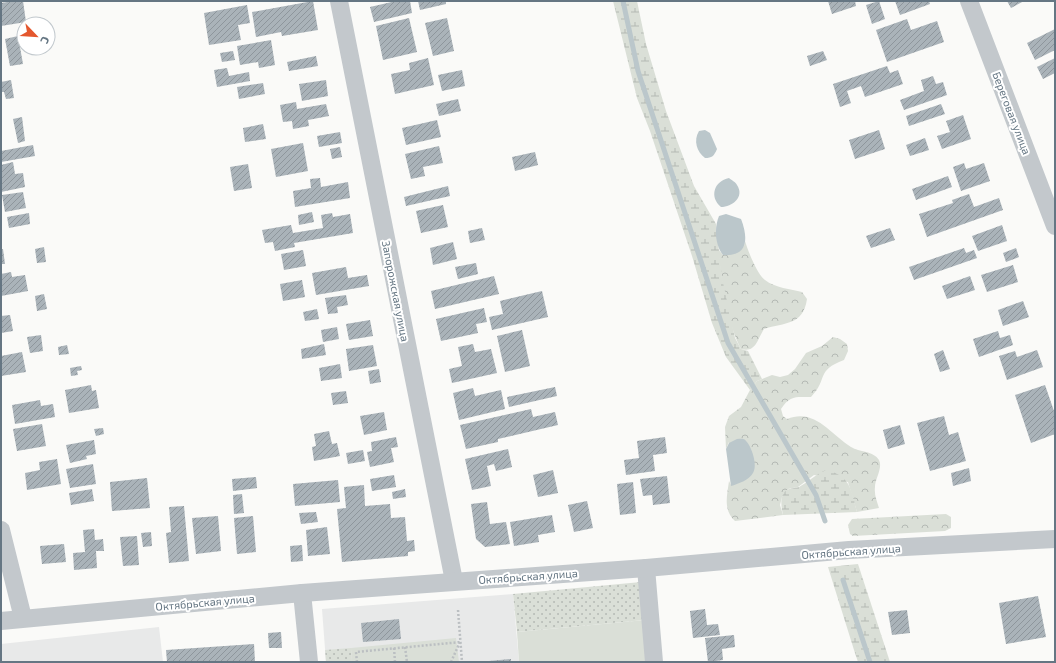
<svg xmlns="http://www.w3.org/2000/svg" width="1056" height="663" font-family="'Exo 2',sans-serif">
	<defs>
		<pattern id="grass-dots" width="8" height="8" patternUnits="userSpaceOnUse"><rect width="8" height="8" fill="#dadfd7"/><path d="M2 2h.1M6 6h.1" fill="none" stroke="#b4b9b4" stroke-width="1.8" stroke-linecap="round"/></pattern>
		<pattern id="forest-crowns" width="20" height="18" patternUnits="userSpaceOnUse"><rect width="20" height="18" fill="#dadfd7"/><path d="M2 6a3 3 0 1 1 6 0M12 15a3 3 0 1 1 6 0" fill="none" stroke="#b4b9b4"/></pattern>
		<pattern id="wetland-marsh" width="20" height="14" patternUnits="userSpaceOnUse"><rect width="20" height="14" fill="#dadfd7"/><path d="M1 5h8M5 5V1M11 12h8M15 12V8" fill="none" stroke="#b4b9b4"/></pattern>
		<pattern id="building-hatch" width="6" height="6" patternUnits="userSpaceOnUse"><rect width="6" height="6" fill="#aab3b9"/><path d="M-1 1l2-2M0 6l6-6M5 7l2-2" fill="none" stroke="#8e969c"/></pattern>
	</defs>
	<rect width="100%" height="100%" fill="#fafaf8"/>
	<g fill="#e8e9e9">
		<polygon points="513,594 519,662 326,662 322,609"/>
		<polygon points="159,627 163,662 1,662 1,644"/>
	</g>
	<g fill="url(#grass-dots)">
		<polygon points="641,582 645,620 517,632 513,594"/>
		<polygon points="351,648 352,662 326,662 325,650"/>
	</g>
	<g fill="url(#forest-crowns)">
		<path d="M745,241C748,251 757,274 765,280C775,288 791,289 802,292L807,299C803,326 785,322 764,329C757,340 756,353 741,349C726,320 722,282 718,249L723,255L744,246Z"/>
		<path d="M833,337L840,339L847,344L848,351L844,360C815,371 829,378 811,397C796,397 790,395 781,409L783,416L787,419C815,408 830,434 851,447C859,452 874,451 879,460C883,468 875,479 875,487C874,495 877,501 879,508L857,512L848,482L814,475L798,487L788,489L782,497L780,505L783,515L735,521C723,510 727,496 729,481L731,485L729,442L726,449L725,427L729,416L741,407L750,390L757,381L772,375L780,377L788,375L795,369L806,353L822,346Z"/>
		<polygon points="946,514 951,517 951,528 945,531 853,536 850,534 848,525 852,519"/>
	</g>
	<g fill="url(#wetland-marsh)">
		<polygon points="613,1 637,1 646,44 666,111 694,186 716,224 722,278 735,338 741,349 748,351 762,379 757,381 750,390 726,357 712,323 692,256 650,131 637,98"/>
		<path d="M826,470C851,476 851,490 857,512L783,515C781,506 779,493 789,489C792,488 796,488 799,487C808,482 815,475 826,470Z"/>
		<polygon points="858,564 890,662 858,662 854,650 828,567"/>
	</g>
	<g fill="#dadfd7">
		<polygon points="645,620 648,662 519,662 517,632"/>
		<polygon points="456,638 459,662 352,662 351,648"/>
	</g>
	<g fill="#bbc7cb">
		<path d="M705,130L710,133L717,149C714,156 712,158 705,158C697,152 693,141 699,131Z"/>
		<path d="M729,178C731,180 736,182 737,185C745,197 732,207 721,207C709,197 714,181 729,178Z"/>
		<path d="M726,214L741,219C748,237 749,257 723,255C715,245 714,228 719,216Z"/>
		<path d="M737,439C741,439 744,438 746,441C752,447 758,466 753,473C749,480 738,484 731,486L726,449L729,443Z"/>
	</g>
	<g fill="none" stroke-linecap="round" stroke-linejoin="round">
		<g stroke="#bbc7cb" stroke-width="5">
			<polyline points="623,1 638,71 728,343 816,495 825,521"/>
			<polyline points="843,580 870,662"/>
		</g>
	</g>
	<g fill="url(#building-hatch)">
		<polygon points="13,1 23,1 26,22 1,26 1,3"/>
		<polygon points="313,1 318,30 282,36 281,32 256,37 252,12"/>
		<polygon points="396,1 410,1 412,13 374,22 370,7"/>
		<polygon points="418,1 446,1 446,4 420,10"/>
		<polygon points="828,1 855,1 856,6 832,14"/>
		<polygon points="879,1 885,19 872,24 866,5"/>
		<polygon points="895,1 929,1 930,4 900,15"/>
		<polygon points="1007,1 1024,1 1011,8"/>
		<polygon points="247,5 250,23 238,25 241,40 209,45 204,13"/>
		<polygon points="409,18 417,52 383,60 376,26"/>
		<polygon points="447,18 454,51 433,56 425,23"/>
		<polygon points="907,19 911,30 937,21 944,42 887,62 876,30"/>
		<polygon points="1055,29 1055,50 1035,60 1027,43"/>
		<polygon points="18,36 23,64 10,66 5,39"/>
		<polygon points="271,40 275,65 259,68 258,62 240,65 237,46"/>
		<polygon points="233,51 235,60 222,62 220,53"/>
		<polygon points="823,51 827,60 810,66 807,56"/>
		<polygon points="316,56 318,66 289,71 287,62"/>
		<polygon points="428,58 434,85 395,94 391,74 410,70 409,63"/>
		<polygon points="1055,58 1055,73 1043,79 1037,67"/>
		<polygon points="887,66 890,73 898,70 903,84 865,97 861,86 847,91 851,103 840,107 833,84"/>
		<polygon points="227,68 229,76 249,72 250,81 217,87 214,70"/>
		<polygon points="462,70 465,86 442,91 438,75"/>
		<polygon points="933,76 936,84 943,82 947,95 904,110 900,100 924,91 921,80"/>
		<polygon points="11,80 14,98 6,99 4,92 1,92 1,82"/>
		<polygon points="326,80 328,96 302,101 299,84"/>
		<polygon points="263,83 265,94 239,99 237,87"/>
		<polygon points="458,99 461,111 439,116 436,104"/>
		<polygon points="296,102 297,109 326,104 329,116 308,120 309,126 293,129 292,121 283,122 280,105"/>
		<polygon points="941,104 945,114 909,126 906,116"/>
		<polygon points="963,115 971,139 942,149 937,136 950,132 946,121"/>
		<polygon points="22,117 25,141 18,143 13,119"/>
		<polygon points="437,120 441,137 406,145 402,128"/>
		<polygon points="263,124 266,139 245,142 243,128"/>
		<polygon points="879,130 885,149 855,159 849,140"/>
		<polygon points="340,132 342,143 319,147 317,136"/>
		<polygon points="925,138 929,150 910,156 906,145"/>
		<polygon points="303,143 308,171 276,177 271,149"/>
		<polygon points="33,145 35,156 1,162 1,151"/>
		<polygon points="439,146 443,163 423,167 425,176 411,179 405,154"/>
		<polygon points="340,147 342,157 332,159 330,149"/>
		<polygon points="535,152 538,165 515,171 512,157"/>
		<polygon points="13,162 15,174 23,173 25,187 1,192 1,165"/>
		<polygon points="964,163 966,169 984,163 990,181 961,191 953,167"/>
		<polygon points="248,164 252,188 234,191 230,167"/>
		<polygon points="948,176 952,187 916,200 912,189"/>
		<polygon points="320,178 321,187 348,182 350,198 295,207 293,191 311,188 310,179"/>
		<polygon points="448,186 450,196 406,206 404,197"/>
		<polygon points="23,192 26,208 5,212 2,195"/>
		<polygon points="969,194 974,207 999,198 1003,210 927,237 919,214 953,203 952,200"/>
		<polygon points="443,205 448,227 421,233 416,211"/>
		<polygon points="312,212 314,222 299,225 298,215"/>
		<polygon points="29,213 30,224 9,228 7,217"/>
		<polygon points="332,213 333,217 350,214 353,233 294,243 295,247 275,251 273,242 265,243 262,230 291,225 293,233 323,228 321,215"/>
		<polygon points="1002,225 1007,241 978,251 972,236"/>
		<polygon points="482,228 485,240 470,243 468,231"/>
		<polygon points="890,228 895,240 871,248 866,236"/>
		<polygon points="453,242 457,259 433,265 430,248"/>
		<polygon points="44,247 46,262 37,263 35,249"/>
		<polygon points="964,248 966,253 974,250 977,258 914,280 909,267"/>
		<polygon points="1016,248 1019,257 1006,262 1003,253"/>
		<polygon points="3,249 5,264 1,264 1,250"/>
		<polygon points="303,250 306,266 284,270 281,254"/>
		<polygon points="476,263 478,274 458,279 455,267"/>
		<polygon points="1013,265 1018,282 987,292 981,275"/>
		<polygon points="346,267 348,278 367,275 369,286 316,295 312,273"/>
		<polygon points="11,272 12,277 25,275 28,291 1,296 1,274"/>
		<polygon points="494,276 499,294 435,309 431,291"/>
		<polygon points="970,276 975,290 947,299 942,286"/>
		<polygon points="302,280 305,297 283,301 280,284"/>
		<polygon points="542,291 548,317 492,330 489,317 503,314 500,301"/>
		<polygon points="44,294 47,309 37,311 35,296"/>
		<polygon points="346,295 348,305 337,307 338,313 328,314 325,298"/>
		<polygon points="1023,301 1029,317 1003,326 998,310"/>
		<polygon points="484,308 487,322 476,324 478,333 441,341 436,319"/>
		<polygon points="317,309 319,319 305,321 303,312"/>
		<polygon points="10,315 13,331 1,333 1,316"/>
		<polygon points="370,320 373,336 349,340 346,324"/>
		<polygon points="337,327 339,339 323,342 321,330"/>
		<polygon points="522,330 530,366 505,372 497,336"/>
		<polygon points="998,331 1000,338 1010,335 1013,345 979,357 973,339"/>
		<polygon points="41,335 43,351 30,353 27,337"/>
		<polygon points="324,344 326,355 302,359 301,349"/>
		<polygon points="473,344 475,352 491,349 497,373 452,383 449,369 462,366 458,347"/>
		<polygon points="67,345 69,354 59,355 58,347"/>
		<polygon points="373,345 377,366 349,371 346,349"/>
		<polygon points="943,350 950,369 940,372 934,354"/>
		<polygon points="1037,350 1043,367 1007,380 999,356 1015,351 1017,357"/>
		<polygon points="22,352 26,372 1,376 1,356"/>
		<polygon points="340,364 342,378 321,381 319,368"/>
		<polygon points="81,366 82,370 77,371 78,375 71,376 70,368"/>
		<polygon points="379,369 381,382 370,384 368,371"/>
		<polygon points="91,385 92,391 96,390 99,408 69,413 65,390"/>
		<polygon points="1045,385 1054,411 1055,411 1055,434 1031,443 1015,395"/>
		<polygon points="555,387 557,396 509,407 507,397"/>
		<polygon points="473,388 475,396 501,390 505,409 459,420 453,393"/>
		<polygon points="346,391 348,403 333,405 331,393"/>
		<polygon points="40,400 41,406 53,404 55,417 15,424 12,405"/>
		<polygon points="531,409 533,417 555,412 558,425 498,439 498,442 466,449 460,425"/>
		<polygon points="384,412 387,430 364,435 360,416"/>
		<polygon points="944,416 949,435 958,432 966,461 930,471 917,423"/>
		<polygon points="42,424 46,446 17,451 13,429"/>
		<polygon points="900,425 905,444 888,449 883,430"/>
		<polygon points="103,428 104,434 96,436 94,429"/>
		<polygon points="329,431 332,444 337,443 340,456 314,461 312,447 316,446 314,434"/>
		<polygon points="396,437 398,447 391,448 394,462 370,467 367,452 372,451 371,442"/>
		<polygon points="665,437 667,453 653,455 655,471 626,475 624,460 639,458 637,441"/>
		<polygon points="94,440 96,454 86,456 87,459 70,463 66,445"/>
		<polygon points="508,449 512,467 496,471 494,464 487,466 491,486 472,490 465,459"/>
		<polygon points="363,450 365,461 348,464 346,453"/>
		<polygon points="57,459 61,484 27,490 25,473 40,470 39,462"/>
		<polygon points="93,464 96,484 70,488 66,469"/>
		<polygon points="969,468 971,481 953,486 951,473"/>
		<polygon points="553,470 558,493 538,497 533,475"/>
		<polygon points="394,475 396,487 372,491 370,479"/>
		<polygon points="667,476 670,503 653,505 652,495 643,496 640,479"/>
		<polygon points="256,477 257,488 233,491 232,479"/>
		<polygon points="147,478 150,508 112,511 110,482"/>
		<polygon points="338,480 340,502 295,506 293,484"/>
		<polygon points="633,482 636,513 620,515 617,484"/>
		<polygon points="364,485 365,506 390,504 391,518 405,517 407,541 414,540 415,551 408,552 408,556 342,562 337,509 346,508 344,487"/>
		<polygon points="92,489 94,501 71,505 69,493"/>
		<polygon points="405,489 406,497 393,499 392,492"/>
		<polygon points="242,494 244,513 234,514 233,495"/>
		<polygon points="587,501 593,528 574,532 568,505"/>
		<polygon points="487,502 490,524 506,522 510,544 485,547 476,539 471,504"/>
		<polygon points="184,506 189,561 169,563 166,533 171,532 169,507"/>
		<polygon points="316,512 318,522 301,524 299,513"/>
		<polygon points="552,515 555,532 538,535 539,542 514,546 510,522"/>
		<polygon points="218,516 221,551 196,554 192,518"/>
		<polygon points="253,516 256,552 237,554 234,518"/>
		<polygon points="327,527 330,554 308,556 306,530"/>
		<polygon points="94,529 95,540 103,539 104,551 96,551 97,568 74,570 73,553 85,552 83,530"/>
		<polygon points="151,532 152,546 143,547 141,533"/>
		<polygon points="137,536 139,565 123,566 120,537"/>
		<polygon points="64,544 66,562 42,564 40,546"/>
		<polygon points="302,545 303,561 291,562 290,546"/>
		<polygon points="1038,596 1046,637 1006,644 999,603"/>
		<polygon points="705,609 707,625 718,624 720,635 693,638 690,611"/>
		<polygon points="907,610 910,633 892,635 888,612"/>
		<polygon points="399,619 401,639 363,642 361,623"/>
		<polygon points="281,632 282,648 269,648 268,633"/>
		<polygon points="734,635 735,647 722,649 723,660 708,662 705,638"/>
		<polygon points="254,644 255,662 167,662 166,650"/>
		<polygon points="511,659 511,662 489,662 489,661"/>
	</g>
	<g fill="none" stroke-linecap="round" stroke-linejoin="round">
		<g stroke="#bbbfc2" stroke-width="2.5" stroke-dasharray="2 2" stroke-linecap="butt">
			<polyline points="458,610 462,662"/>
			<polyline points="405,647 407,662"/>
			<polyline points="394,648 395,662"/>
			<polyline points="357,662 356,652 461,642"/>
			<polyline points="451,662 460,642"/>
		</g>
		<g stroke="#c3c8cc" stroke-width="18">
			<polyline points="339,1 454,581"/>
			<polyline points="969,1 1055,226"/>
			<polyline points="1,530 23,618"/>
			<polyline points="646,568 654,662"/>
			<polyline points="302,593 309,662"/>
			<polyline points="1,621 302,593 646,568 849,550 1055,539"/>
		</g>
	</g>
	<g text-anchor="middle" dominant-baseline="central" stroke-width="4" stroke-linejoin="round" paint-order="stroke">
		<g font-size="11" fill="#657683" stroke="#fff">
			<text transform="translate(1012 113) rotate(69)">Береговая улица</text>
			<text transform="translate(396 291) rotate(79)">Запорожская улица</text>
			<text transform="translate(851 551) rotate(-4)">Октябрьская улица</text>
			<text transform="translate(528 576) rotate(-4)">Октябрьская улица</text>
			<text transform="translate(205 602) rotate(-5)">Октябрьская улица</text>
		</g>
	</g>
	<rect width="1056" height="663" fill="none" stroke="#657683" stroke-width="4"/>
	<g transform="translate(36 36) rotate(115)"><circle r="19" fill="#ffffff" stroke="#c1c8cd"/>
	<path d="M0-3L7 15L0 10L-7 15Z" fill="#e4572e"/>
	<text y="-6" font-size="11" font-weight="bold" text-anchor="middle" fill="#657683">С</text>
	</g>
</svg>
